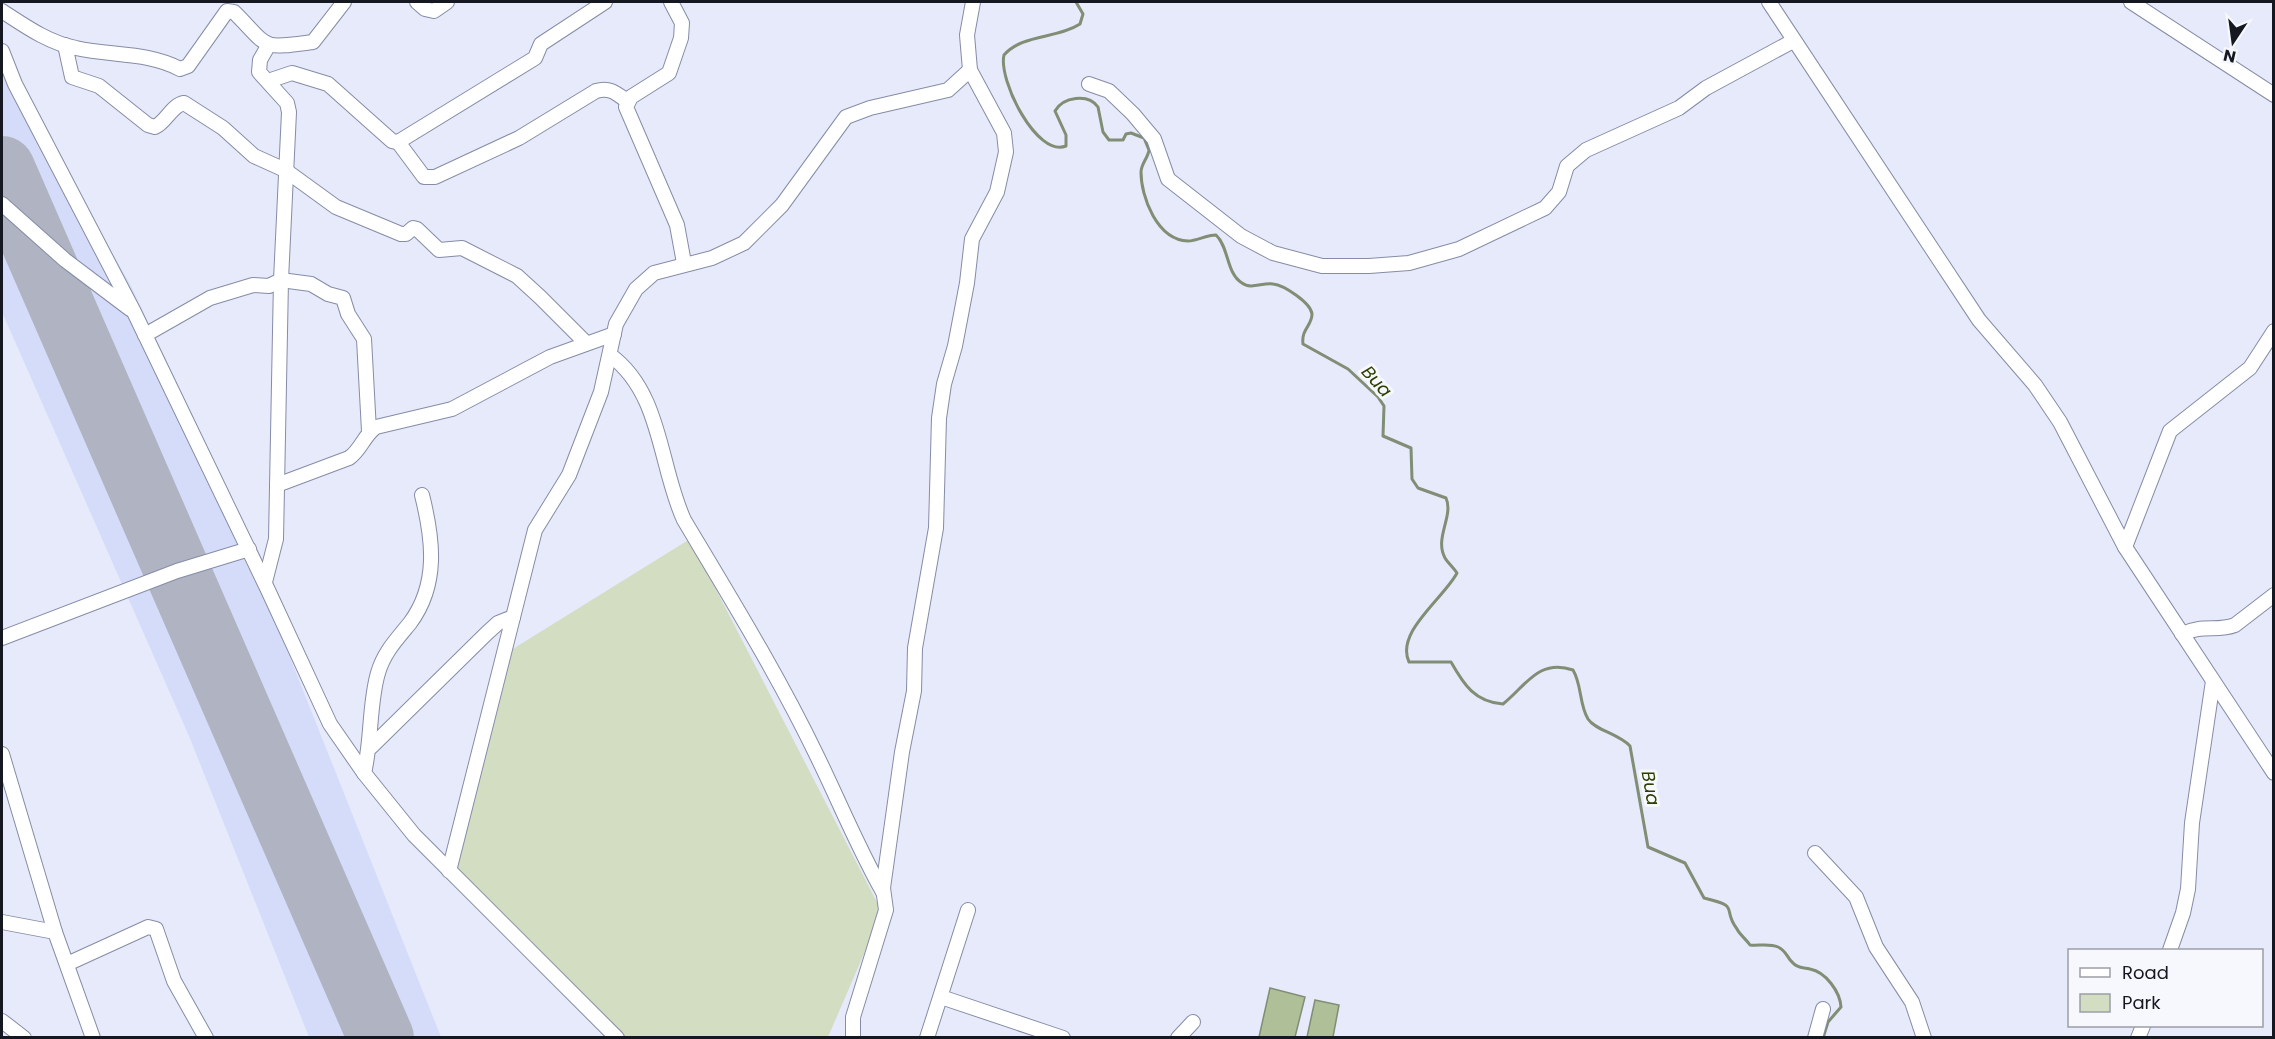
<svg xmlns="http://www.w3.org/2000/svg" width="2275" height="1039" font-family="Poppins,sans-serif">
	<rect width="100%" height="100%" fill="#e6eafb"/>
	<polygon fill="#d5dcf9" points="2,40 27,104 130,284 199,429 441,1037 309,1037 189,736 2,312"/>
	<polygon fill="#d2ddc2" points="690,539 882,912 828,1037 620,1037 451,873 503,655"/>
	<g fill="#afbf97" stroke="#818d74" stroke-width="1.5">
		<polygon points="1270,988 1305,997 1295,1037 1259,1037"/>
		<polygon points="1315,1000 1339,1005 1333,1037 1307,1037"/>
	</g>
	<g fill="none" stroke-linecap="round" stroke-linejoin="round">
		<path stroke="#818d74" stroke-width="3" d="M1076,2L1083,14L1080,24C1057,39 1022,34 1004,55C998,80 1037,158 1066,146V135L1055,111C1063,97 1088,93 1098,107L1103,132L1109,140H1123L1126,134L1131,133L1144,138L1149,150C1148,158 1141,164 1141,172C1141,197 1157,240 1188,241C1197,241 1206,235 1216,235C1229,247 1226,273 1242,283C1251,290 1263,282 1273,284C1284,285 1311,303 1312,314C1312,326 1301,329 1303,344L1348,369L1378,397L1384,406L1383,436L1411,448L1412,479L1418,488L1446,498C1454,516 1434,538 1445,558C1448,563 1453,567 1457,573C1444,598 1395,632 1409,662H1451C1464,685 1475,702 1503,704C1525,687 1538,658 1573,670C1582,685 1579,704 1588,719C1595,730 1619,734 1630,746L1648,847L1685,863L1704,898C1742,907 1721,908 1737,929C1740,935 1746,939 1750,945C1759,946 1769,943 1778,947C1787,951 1786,957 1793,963C1798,969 1804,967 1810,969C1826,972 1840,992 1841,1007L1828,1022L1823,1038"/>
		<polyline stroke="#b0b4c2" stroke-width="66" points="2,169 381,1038"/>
		<g stroke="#868ca6" stroke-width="16">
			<g id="minor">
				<polyline points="417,2 425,9 434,11 447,2"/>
				<polyline points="671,2 682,23 681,38 669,73 631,97 626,107 677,225 684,263"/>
				<polyline points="1769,2 1979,320 2035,385 2060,422 2125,547 2274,773"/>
				<polyline points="2131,2 2274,95"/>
				<path d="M2,11C25,26 49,43 76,48C111,56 149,52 180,69L188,66L227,11L234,12C271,49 259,49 313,42L344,2"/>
				<path d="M65,45L72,77L99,86L148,125L155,127C166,122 172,105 184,103L223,128L254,156L285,170L336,207L401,234H406L413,228L417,229L439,250L462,248L517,276L540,297L586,343"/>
				<polyline points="2,51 15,84 134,312 267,588 330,724 364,773 414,835 617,1038"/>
				<polyline points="268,81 292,73 328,84 392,141 398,142 535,58 541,44 605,2"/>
				<polyline points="1089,84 1109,91 1133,114 1154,139 1168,179 1241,236 1273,253 1322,266 1369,266 1409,263 1459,249 1545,208 1559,192 1567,166 1586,150 1679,108 1706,88 1793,41"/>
				<path d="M398,142L424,177H435L519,138L596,91C610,87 616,93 627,101"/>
				<polyline points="2,204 65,260 130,309"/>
				<polyline points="145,335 210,298 253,285 269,286 281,280 311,284 328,294 343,298 348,314 364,339 369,431"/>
				<path d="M610,355C662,393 659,466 684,520C730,597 778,675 817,756C839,801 858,848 883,892"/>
				<path d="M277,485L349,458C361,450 364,435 376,427L452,409L550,357L614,334"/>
				<polyline points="2125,547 2170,431 2250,368 2274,331"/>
				<polyline points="265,582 276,539 281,280 289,112 287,103 259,72 260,60 268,46"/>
				<path d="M2182,634C2203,624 2217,632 2235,625L2274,595"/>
				<polyline points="2,638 177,571 249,549"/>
				<polyline points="371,747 487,633 498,623 513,617"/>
				<polyline points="2,754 55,932 93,1038"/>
				<path d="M364,773C372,740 369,703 378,673C384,652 397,639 410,623C439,584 433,539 422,495"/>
				<polyline points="1815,853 1856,897 1876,947 1912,1002 1924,1038"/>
				<polyline points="449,871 535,530 569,475 601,392 616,324 636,289 654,273 712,258 744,243 782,205 846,117 870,108 948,90 970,70"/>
				<polyline points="2,922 55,932"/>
				<polyline points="2170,950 2183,913 2188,889 2192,823 2213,681"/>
				<polyline points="67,964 148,927 156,929 174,981 206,1038"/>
				<polyline points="941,997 1063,1038"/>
				<polyline points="2,1021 24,1038"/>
				<polyline points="853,1038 853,1017 886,910 883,888 902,752 914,691 915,648 936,528 939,418 944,384 955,346 967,283 972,239 997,192 1006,152 1004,133 970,70 967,35 973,2"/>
				<polyline points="927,1038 968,910"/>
				<polyline points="1178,1038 1193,1022"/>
				<polyline points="1815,1038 1823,1009"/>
				<polyline points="2138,1038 2143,1026"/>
			</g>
		</g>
		<use href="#minor" stroke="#fff" stroke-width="14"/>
	</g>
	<g text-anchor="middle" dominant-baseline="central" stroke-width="6" stroke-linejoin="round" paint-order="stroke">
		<g font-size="18" font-style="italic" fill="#2d3f00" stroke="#f6f8fd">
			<text transform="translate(1377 381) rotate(48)">Bua</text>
			<text transform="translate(1651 788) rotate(80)">Bua</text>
		</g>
	</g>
	<rect width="2275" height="1039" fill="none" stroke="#151821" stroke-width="6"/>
	<rect x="2068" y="949" width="195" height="78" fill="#f6f8fd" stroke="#9c9ea5" stroke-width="1.5"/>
	<rect x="2080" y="968" width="30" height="9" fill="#ffffff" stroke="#9c9ea5" stroke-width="1.5"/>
	<text x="2122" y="979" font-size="18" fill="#151821">Road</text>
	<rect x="2080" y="994" width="30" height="18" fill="#d2ddc2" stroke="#9c9ea5" stroke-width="1.5"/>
	<text x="2122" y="1009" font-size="18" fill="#151821">Park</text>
	<g transform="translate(2233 42) rotate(193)" stroke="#f6f8fd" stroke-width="4.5" paint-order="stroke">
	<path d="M0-4.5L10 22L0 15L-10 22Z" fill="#151821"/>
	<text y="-9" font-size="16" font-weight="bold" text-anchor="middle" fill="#151821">N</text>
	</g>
</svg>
